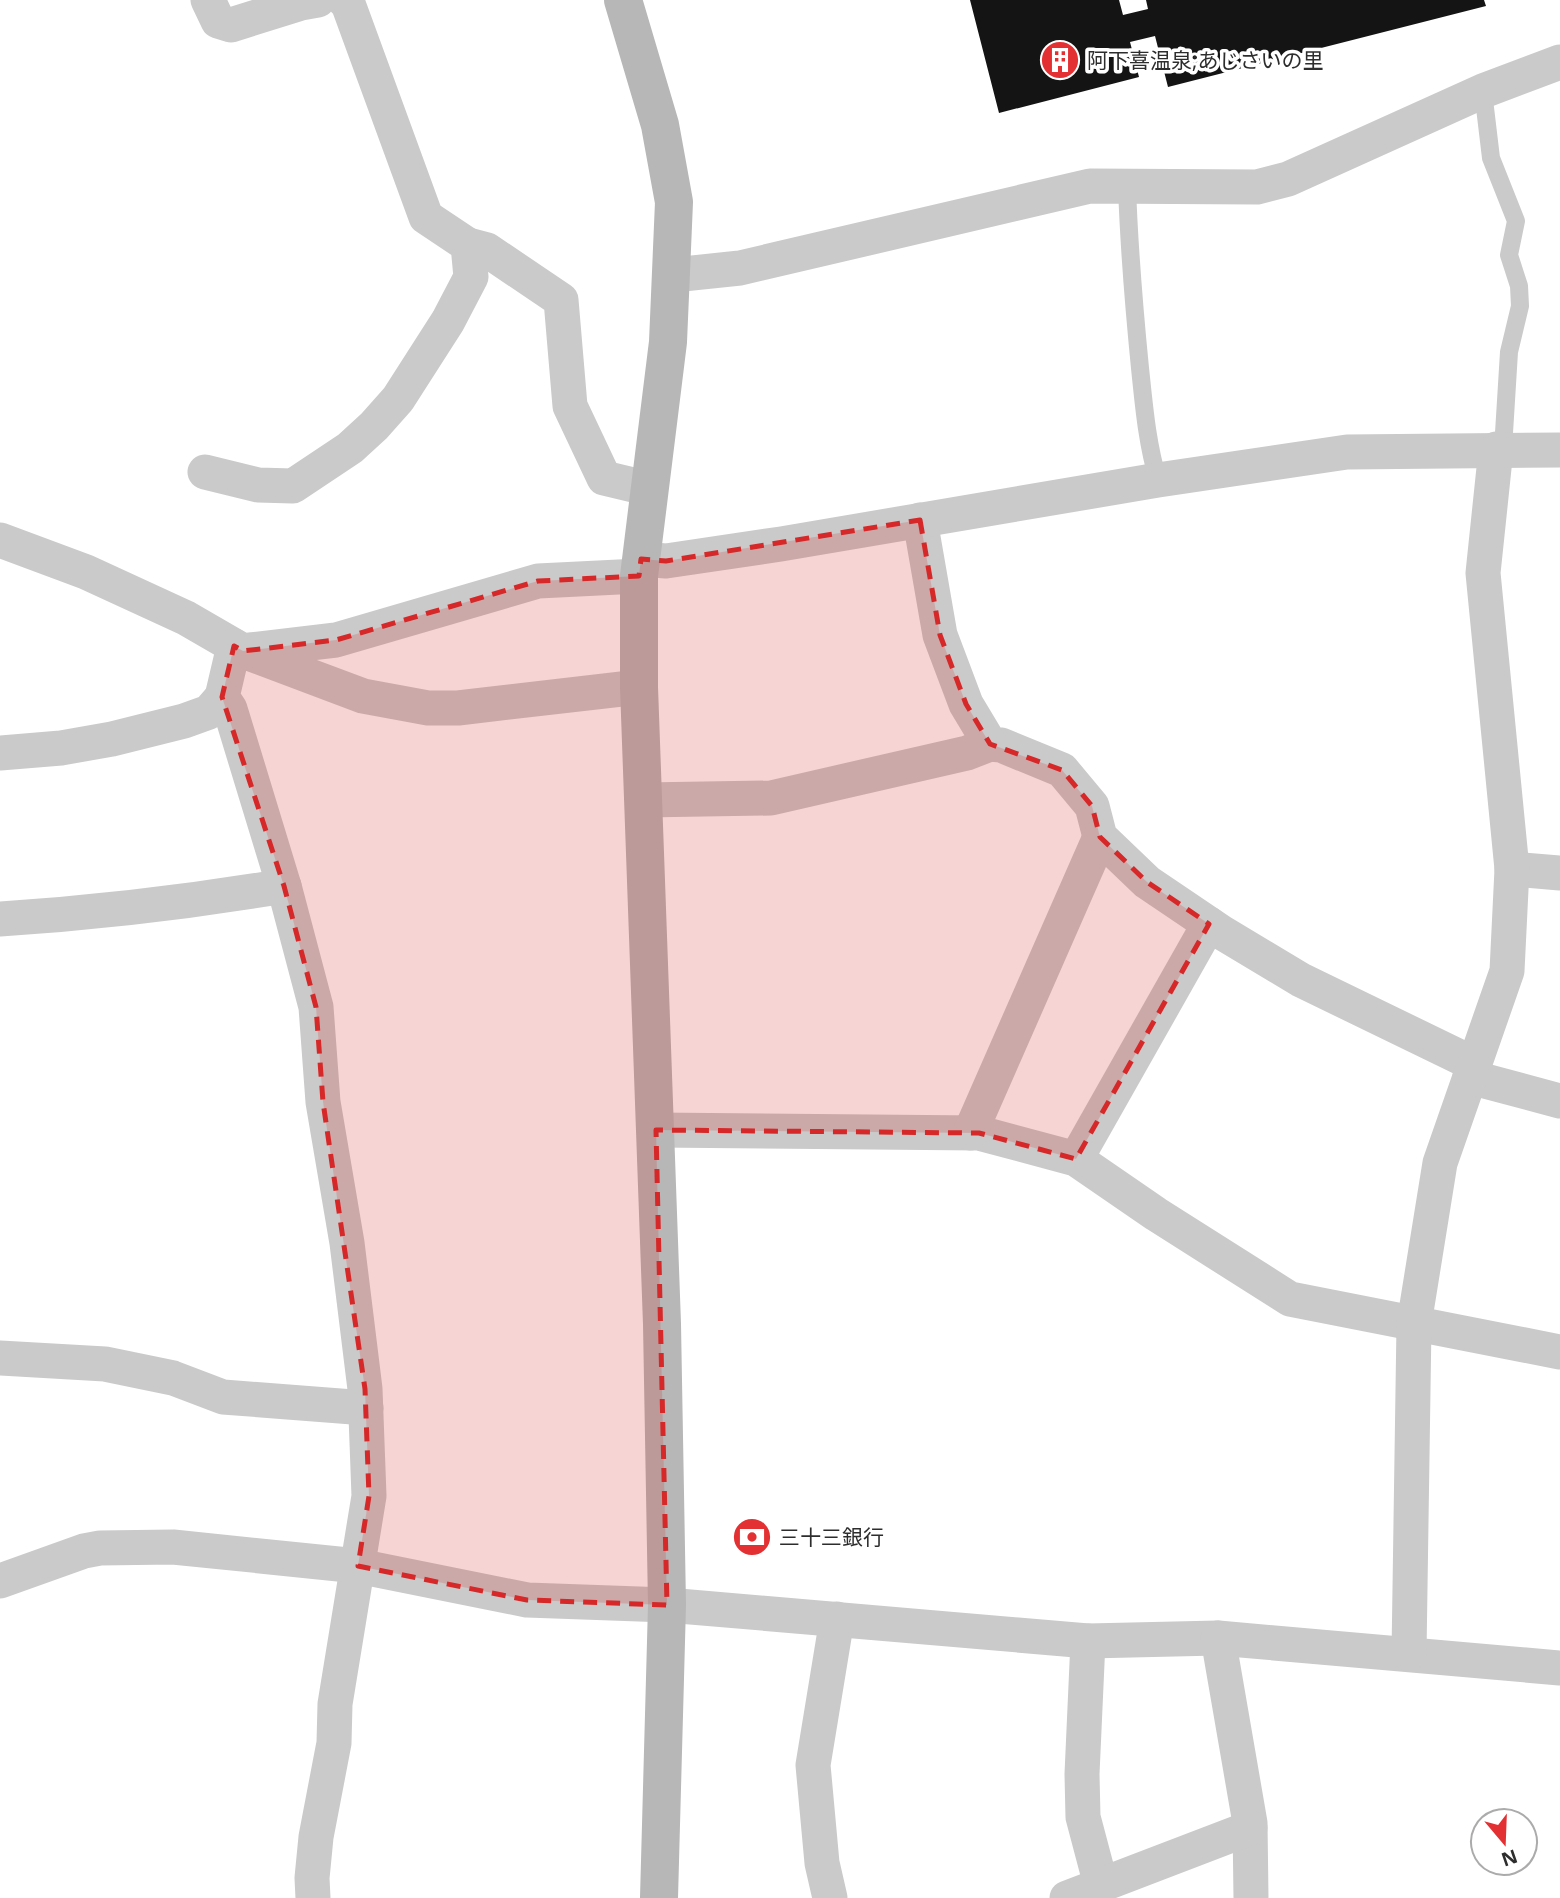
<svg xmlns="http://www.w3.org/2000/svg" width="1560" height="1898" font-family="'Open Sans','Noto Sans JP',sans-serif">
	<rect width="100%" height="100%" fill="#fff"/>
	<polygon fill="#141414" points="970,0 1119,0 1123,15 1148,9 1146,0 1484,0 1486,6 1168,87 1155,36 1130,42 1139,77 999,113"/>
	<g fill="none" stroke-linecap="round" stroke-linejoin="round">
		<g stroke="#cacaca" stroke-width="18">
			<polyline points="1483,91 1491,158 1516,221 1509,255 1519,286 1520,306 1509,352 1503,449"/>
			<path d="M1127,186C1129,247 1134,307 1140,368C1144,406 1147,443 1158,480"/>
		</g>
		<g stroke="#cacaca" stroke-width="35">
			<polyline points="208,0 218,21 231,25 301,3 318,0"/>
			<polyline points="468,245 487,250 561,300 570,406 604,478 650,489"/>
			<polyline points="673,275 740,268 1090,186 1257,187 1288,179 1483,91 1560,62"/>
			<polyline points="205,472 258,485 293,486 350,448 374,426 398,399 448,321 471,277 468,245 426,217 347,1 344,0"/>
			<polyline points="920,520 940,635 966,704 990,744 1001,745 1062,770 1092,806 1100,837 1147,882 1221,932 1301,980 1474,1064"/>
			<polyline points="0,540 86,572 186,618 243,651 363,696 428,708 458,708 639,687"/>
			<polyline points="641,559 666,561 781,544 1158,480 1347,452 1560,450"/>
			<polyline points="234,646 222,697 230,709 284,886 316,1007 323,1102 347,1243 365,1389 369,1496 335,1704 334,1743 316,1837 312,1878 313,1898"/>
			<polyline points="250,650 336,640 538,581 639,576"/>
			<polyline points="0,753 61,748 112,739 184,721 209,712 222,697"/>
			<polyline points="644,800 771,798 967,753 990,744"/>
			<polyline points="1512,869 1560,873"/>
			<path d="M0,919C96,913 189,902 284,886"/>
			<polyline points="1470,1077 1560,1101"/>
			<polyline points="656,1130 979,1133 1076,1159 1156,1214 1290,1299 1560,1352"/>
			<polyline points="970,1133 1100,837"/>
			<polyline points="1076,1159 1209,924"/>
			<polyline points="0,1358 105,1364 173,1378 223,1397 366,1408"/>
			<polyline points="0,1581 84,1551 100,1548 173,1547 358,1566 527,1600 667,1605 1088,1641 1218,1638 1560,1668"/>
			<polyline points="1218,1638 1250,1823 1251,1898"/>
			<polyline points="1088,1641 1082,1774 1083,1817 1101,1885"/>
			<polyline points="1409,1654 1414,1324 1440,1163 1507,971 1512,869 1483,573 1496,449"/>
			<polyline points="830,1898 822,1863 813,1765 837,1619"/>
			<polyline points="1067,1898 1250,1828"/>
		</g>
		<polyline stroke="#b7b7b7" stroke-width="38" points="623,0 660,125 674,202 668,342 639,576 639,687 662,1324 667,1605 659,1898"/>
	</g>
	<path fill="#d62828" fill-opacity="0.2" stroke="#d62828" stroke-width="5" stroke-dasharray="14 9" stroke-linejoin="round" d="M920,520L940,635L966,704L990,744L1062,770L1092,806L1100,837L1147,882L1209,924L1076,1159L979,1133L656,1130L667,1605L527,1600L358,1566L369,1496L365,1389L323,1102L316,1007L284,886L222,697L234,646L243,651L336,640L538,581L639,576L641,559L666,561Z"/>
	<defs>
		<g id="building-disc" transform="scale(2.0125)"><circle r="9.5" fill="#e33033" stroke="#fff"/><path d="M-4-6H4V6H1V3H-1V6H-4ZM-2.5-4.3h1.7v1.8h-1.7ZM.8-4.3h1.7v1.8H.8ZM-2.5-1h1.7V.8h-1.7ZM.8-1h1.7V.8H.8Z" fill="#fff"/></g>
		<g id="bank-disc" transform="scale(2.0125)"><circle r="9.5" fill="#e33033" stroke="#fff"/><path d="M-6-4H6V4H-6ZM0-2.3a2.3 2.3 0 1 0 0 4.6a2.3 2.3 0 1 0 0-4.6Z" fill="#fff"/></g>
	</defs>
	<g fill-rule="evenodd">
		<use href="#building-disc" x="1060" y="60"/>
		<use href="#bank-disc" x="752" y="1537"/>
	</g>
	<g text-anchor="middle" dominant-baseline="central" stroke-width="7" stroke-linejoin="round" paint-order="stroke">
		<g font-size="21" fill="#2d2d2d" stroke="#fff" text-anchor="start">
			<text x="1087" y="60">阿下喜温泉;あじさいの里</text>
			<text x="779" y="1537">三十三銀行</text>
		</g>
	</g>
	<g transform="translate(1504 1842) rotate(161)"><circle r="33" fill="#ffffff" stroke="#ababab" stroke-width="2"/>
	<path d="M0-5L12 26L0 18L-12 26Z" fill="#e33033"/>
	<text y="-10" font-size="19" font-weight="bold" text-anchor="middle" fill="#2d2d2d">N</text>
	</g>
</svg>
